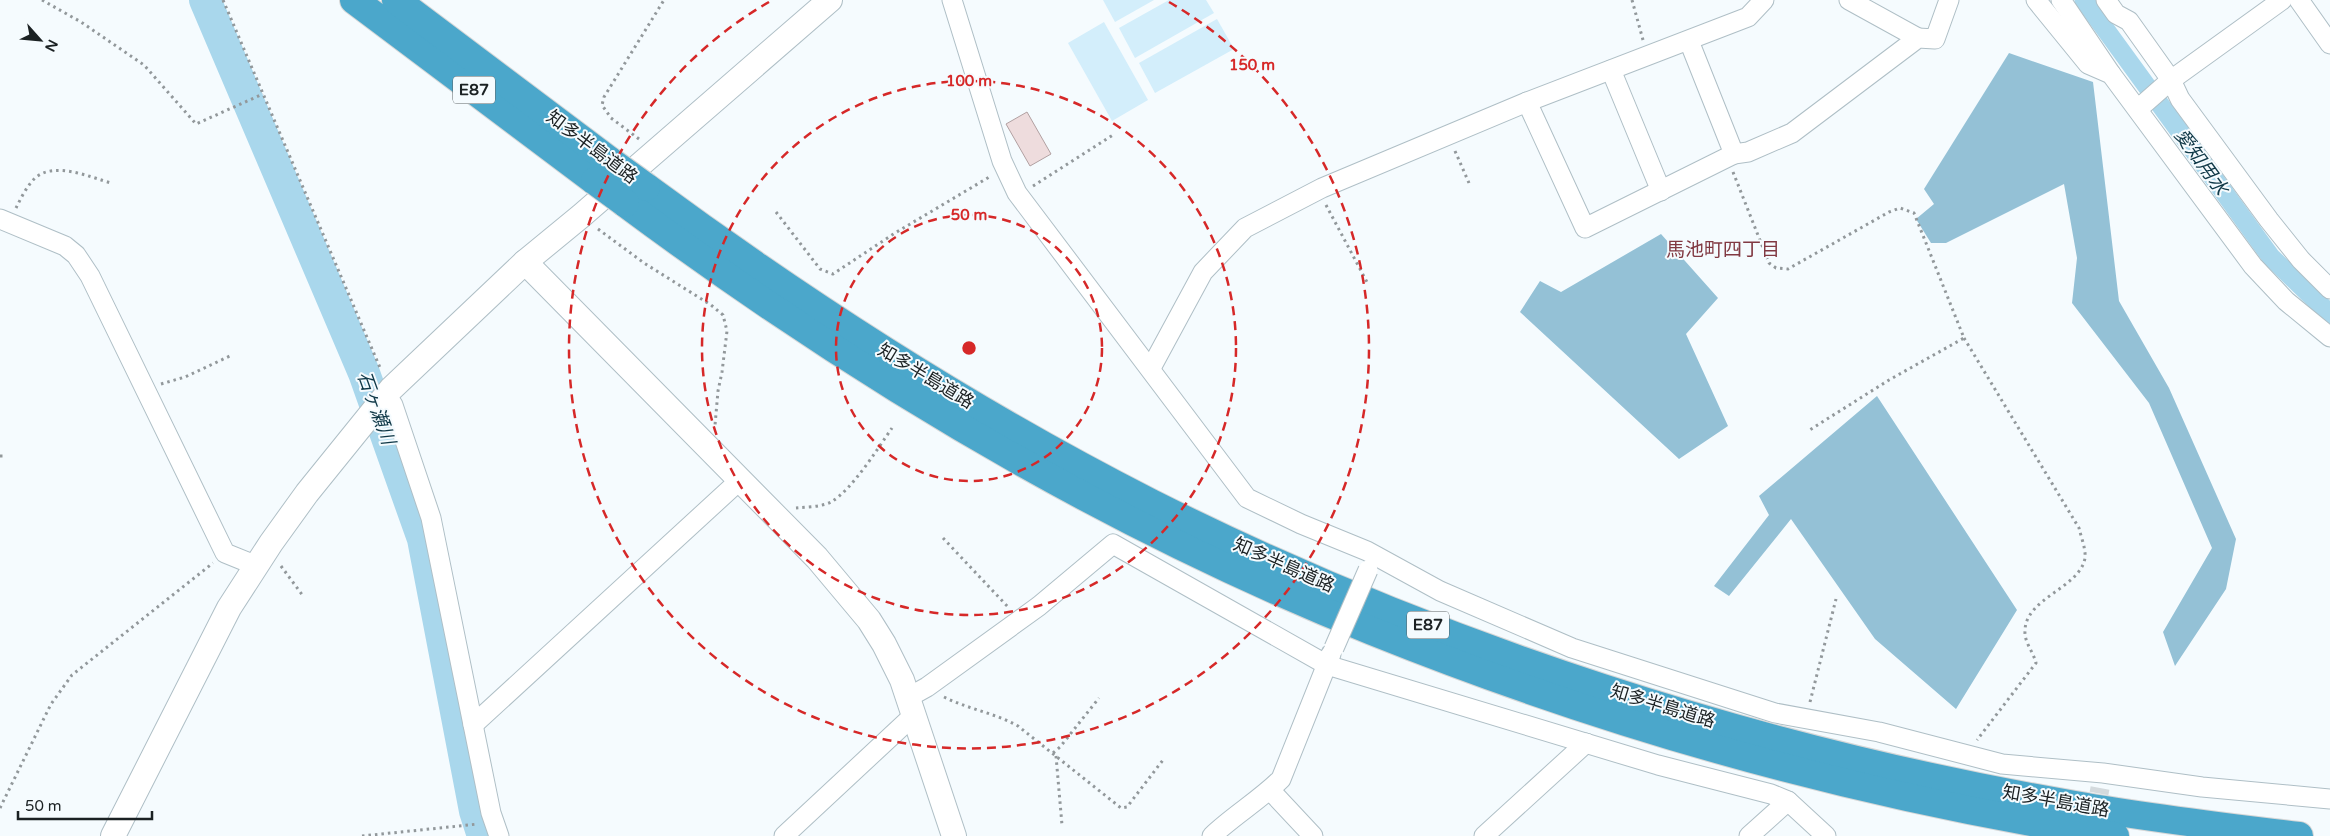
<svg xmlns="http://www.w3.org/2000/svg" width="2330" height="836" font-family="'Varela Round','Noto Sans JP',sans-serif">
	<rect width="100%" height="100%" fill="#f5fbfe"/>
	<g fill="#d3eefb">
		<polygon points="1103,0 1154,0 1115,22"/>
		<polygon points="1169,0 1206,0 1214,13 1135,58 1119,28"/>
		<polygon points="1217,19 1234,49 1155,93 1139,63"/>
		<polygon points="1104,22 1148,100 1112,121 1068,43"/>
	</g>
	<g fill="#94c1d6">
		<polygon points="2009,53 2093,82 2119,301 2169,388 2236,539 2226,589 2175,666 2163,632 2212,548 2149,403 2072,303 2077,258 2064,184 1946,243 1931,243 1916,219 1934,204 1924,189"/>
		<polygon points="1661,234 1718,298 1686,334 1728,426 1679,459 1520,312 1540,281 1561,292"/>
		<polygon points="1877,396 2017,610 1956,709 1875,639 1791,519 1729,596 1714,586 1769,515 1759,496"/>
	</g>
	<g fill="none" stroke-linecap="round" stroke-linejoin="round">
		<polyline stroke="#a9d7ec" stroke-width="19" points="2084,0 2271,257 2330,314"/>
		<polyline stroke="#a9d7ec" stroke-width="32" points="205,0 364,373 423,539 475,811 483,836"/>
	</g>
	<polygon fill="#eedcdd" stroke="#b1a0a1" points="1027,112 1051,154 1030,166 1006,124"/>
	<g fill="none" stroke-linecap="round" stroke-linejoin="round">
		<polyline stroke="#d4dadd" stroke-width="19" stroke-dasharray="19 9" stroke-linecap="butt" points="2094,821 2100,788"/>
		<g stroke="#afbfc6" stroke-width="21">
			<g id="minor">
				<polyline points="952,0 1002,161 1017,193 1247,498 1301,524 1367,551 1440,591 1572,648 1775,713 1879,732 2002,764 2103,773 2202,787 2330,799"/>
				<polyline points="1849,0 1918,38"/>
				<polyline points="2036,0 2088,64 2111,74 2253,266 2286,301 2330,337"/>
				<polyline points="2061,0 2111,74"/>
				<polyline points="2106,0 2116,14 2129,21 2171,80 2180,99 2269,220 2301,260 2330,289"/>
				<polyline points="2299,0 2330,44"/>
				<polyline points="1611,70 1661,191"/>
				<polyline points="1527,102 1585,228 1734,154 1689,41"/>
				<polyline points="2138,109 2171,80 2282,0"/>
				<polyline points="1734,154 1748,152 1792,133 1918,38 1935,39 1949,0"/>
				<polyline points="0,219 65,246 76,255 90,276 225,553 257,566"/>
				<polyline points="1151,368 1203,272 1245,228 1322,188 1527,102 1748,17 1764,0"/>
				<polyline points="386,395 393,405 431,518 491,813 499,836"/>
				<polyline points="909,697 927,687 1039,606 1113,544 1327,665 1658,765 1771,794 1788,801 1826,836"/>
				<polyline points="473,725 740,480"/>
				<polyline points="1270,790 1313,836"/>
				<polyline points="784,836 915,714"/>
				<path d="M1212,836C1234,815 1260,800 1281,779L1331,654"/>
				<polyline points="1484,836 1586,743"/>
				<polyline points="1749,836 1788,801"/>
			</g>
		</g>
		<g stroke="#afbfc6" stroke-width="26">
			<g id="tertiary">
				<polyline points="525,262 817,558 869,620 884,644 902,680 954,836"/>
				<polyline points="113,836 229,608 271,543 307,493 391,389 525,262 581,216 830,0"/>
			</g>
		</g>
		<g stroke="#d6d7d7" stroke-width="30">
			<g id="motorway">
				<polyline points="354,0 595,181"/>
				<polyline points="396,0 610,161"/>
				<path d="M646,187C806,305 974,413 1151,503C1437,647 1760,751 2075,805C2149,818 2224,827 2299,836"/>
				<path d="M625,203C855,374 1105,524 1372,631C1611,727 1861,797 2115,836"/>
			</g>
		</g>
		<g stroke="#92989b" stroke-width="3" stroke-dasharray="2.5 4" stroke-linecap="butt">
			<polyline points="42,0 81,22 144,65 196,124 263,94"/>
			<polyline points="223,0 381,370"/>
			<polyline points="1632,0 1643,40"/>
			<polyline points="639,139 611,118 602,105 604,97 664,0"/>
			<polyline points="1455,151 1469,183"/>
			<polyline points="1733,172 1769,263 1776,268 1788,269 1889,212 1900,208 1914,213 1964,338 1889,380 1808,431"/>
			<polyline points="1033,186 1113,135"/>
			<polyline points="1326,205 1368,284"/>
			<path d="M16,208C21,198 27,186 35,178C54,161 90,177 111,183"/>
			<polyline points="776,212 820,269 833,274 895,233 991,176"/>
			<polyline points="598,229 644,263 711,305 723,315 727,331 722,372 718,391 715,425"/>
			<path d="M1964,338L2079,528C2081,537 2086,549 2085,558C2080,588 2025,598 2025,631C2024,642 2034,653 2036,663L1977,740"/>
			<polyline points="161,384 185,377 232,355"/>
			<polyline points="0,456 3,456"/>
			<path d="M796,508C807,507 821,507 831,502C852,490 878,448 892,428"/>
			<polyline points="943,538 1008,607"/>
			<polyline points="281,566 303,596"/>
			<path d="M944,697C968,709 995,713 1018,726L1121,808L1127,807L1163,760"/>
			<polyline points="1810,702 1836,599"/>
			<polyline points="1053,753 1060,747 1099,698"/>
			<polyline points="1056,756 1062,825"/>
			<polyline points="0,808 51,704 72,675 213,563"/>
			<polyline points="362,836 478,824"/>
		</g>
		<use href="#minor" stroke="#fff" stroke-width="19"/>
		<use href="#tertiary" stroke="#fff" stroke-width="24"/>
		<use href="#motorway" stroke="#4ba7cb" stroke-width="28"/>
		<g stroke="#afbfc6" stroke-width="21" stroke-linecap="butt">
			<polyline id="minor-bridge" points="1334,648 1368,570"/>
		</g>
		<g stroke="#d6d7d7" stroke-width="30" stroke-linecap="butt">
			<g id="motorway-bridge">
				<polyline points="610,161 646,187"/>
				<polyline points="595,181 625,203"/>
			</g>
		</g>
		<use href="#minor-bridge" stroke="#fff" stroke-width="19"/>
		<use href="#motorway-bridge" stroke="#4ba7cb" stroke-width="28"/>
	</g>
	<g fill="none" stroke="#d62828" stroke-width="2.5" stroke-dasharray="9 6">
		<circle cx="969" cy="348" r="133"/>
		<circle cx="969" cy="348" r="267"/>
		<path d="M1169 2A400 400 0 1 1 769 2"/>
	</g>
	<g text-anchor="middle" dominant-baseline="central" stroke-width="4" stroke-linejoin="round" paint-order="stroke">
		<g fill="#f5fbfe" stroke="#5c6265" stroke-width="1">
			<rect x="453" y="76.5" width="42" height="27" rx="4"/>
			<rect x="1407" y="611.5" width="42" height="27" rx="4"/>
		</g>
		<g font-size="16" font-weight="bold" fill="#1b2123">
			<text x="474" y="90">E87</text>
			<text x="1428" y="625">E87</text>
		</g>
		<g font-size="18" fill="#1b2123" stroke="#f5fbfe">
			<text transform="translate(592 147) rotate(37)">知多半島道路</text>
			<text transform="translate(926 376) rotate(31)">知多半島道路</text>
			<text transform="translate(1284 565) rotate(24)">知多半島道路</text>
			<text transform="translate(1663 706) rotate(17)">知多半島道路</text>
			<text transform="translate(2056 801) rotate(10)">知多半島道路</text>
		</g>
		<g font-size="19" font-style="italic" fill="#0f3847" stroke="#f5fbfe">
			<text transform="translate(2201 162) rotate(54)">愛知用水</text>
			<text transform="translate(376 408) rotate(70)">石ヶ瀬川</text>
		</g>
		<g font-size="19" fill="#813942" stroke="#f5fbfe">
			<text x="1723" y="250">馬池町四丁目</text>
		</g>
	</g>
	<circle cx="969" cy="348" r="8" fill="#d62828" stroke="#f5fbfe" stroke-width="2.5"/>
	<g font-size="15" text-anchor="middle" font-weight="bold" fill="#d62828" stroke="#f5fbfe" stroke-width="4" stroke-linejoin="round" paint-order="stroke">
		<text x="1252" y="70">150 m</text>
		<text x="969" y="86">100 m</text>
		<text x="969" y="220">50 m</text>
	</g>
	<g transform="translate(40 40) rotate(117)" stroke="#f5fbfe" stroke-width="4" paint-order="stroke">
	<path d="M0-4L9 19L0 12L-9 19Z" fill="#1b2123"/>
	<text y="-8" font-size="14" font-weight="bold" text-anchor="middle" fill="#1b2123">N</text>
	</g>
	<path d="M18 811v8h134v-8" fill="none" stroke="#1b2123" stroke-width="2.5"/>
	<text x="25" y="811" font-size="15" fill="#1b2123" stroke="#f5fbfe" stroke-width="4" paint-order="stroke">50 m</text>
</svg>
